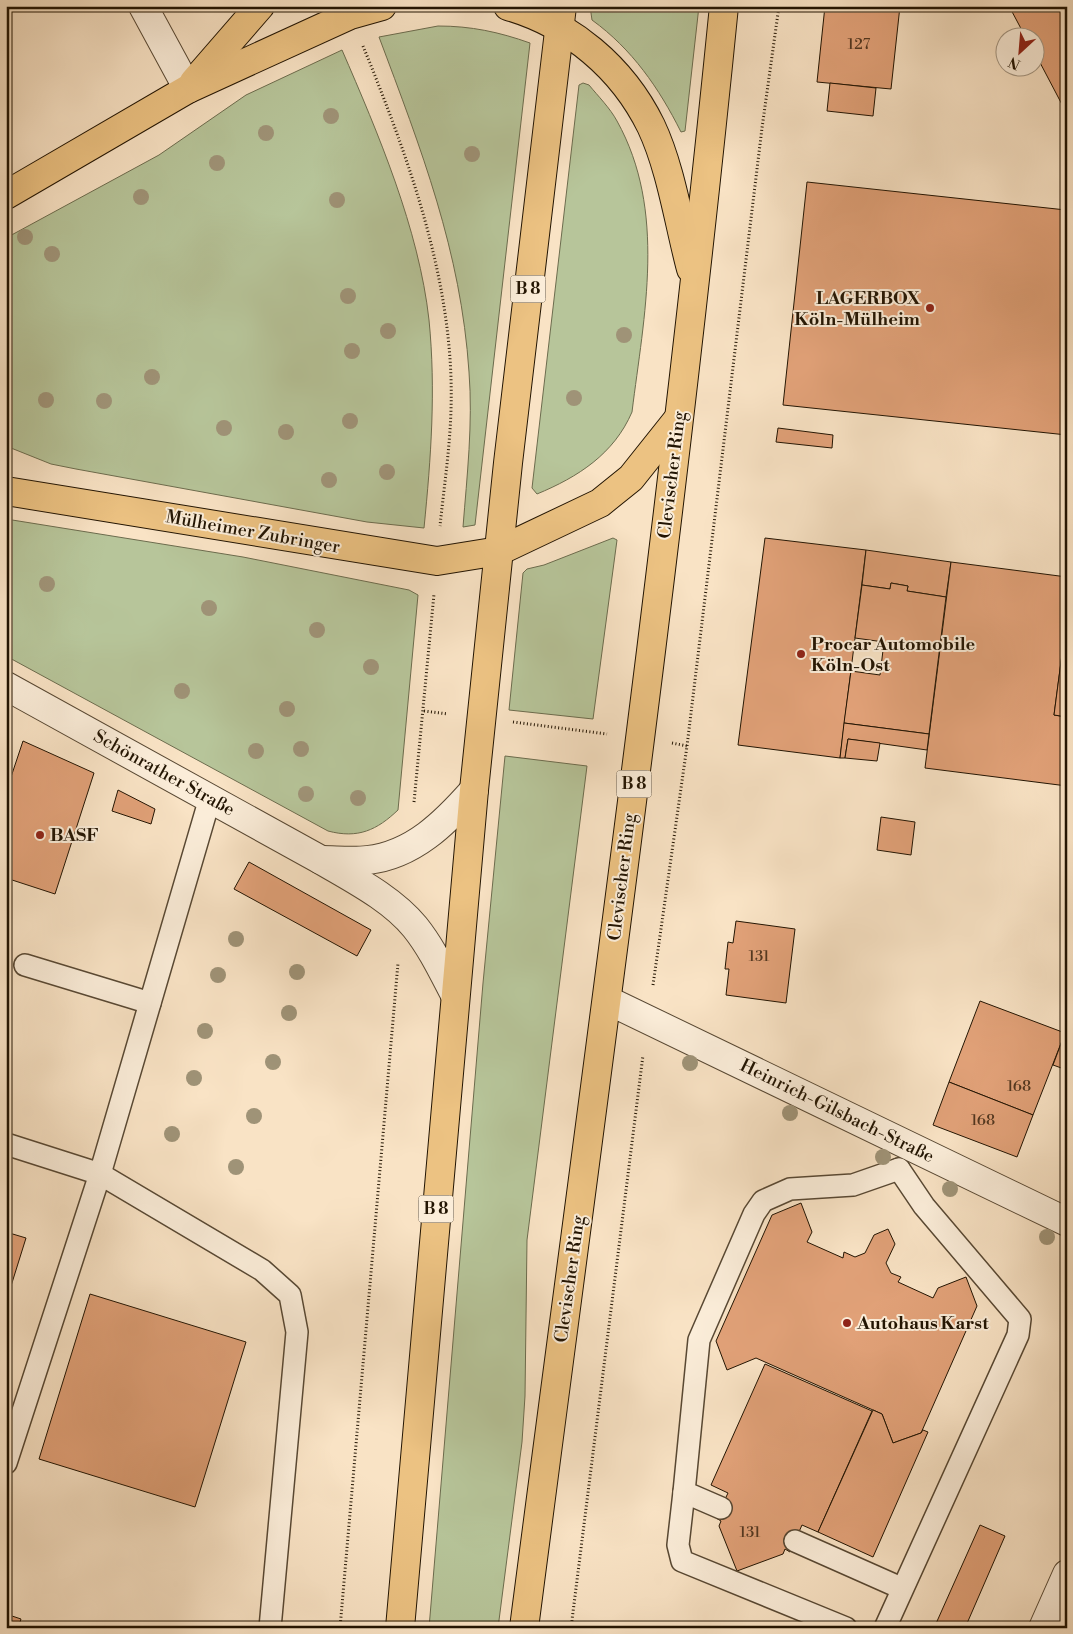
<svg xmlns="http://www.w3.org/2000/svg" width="1073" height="1634" font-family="'Libre Bodoni',serif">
	<rect width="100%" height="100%" fill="#f9e3c5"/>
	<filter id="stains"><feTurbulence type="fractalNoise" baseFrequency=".004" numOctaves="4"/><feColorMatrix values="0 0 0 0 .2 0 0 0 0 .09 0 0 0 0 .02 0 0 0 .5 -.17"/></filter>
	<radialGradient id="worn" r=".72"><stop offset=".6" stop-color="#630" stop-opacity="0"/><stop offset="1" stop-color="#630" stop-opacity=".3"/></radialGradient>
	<g fill="#b7c59a" stroke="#6c6c4e">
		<path d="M590,6H699L685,131L681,132C659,88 632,49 592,20Z"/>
		<path d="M438,26C471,26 499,32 530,43L475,525L463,527C467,476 473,423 469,372C461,251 421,149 379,37Z"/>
		<path d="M342,50C378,133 419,229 429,320C436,390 431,458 424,528L367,522L76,469L51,464L6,446V238L159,155L246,95Z"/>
		<path d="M583,83L589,85C598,96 610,108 617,121C667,211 644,315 632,412C614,454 578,477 537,494L532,488L579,85Z"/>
		<path d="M6,519L243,557L409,590L418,595L398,810C377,830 358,839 328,831L6,656Z"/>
		<polygon points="613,538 617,540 593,719 509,710 523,573 527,569 544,565"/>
		<polygon points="505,756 587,766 527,1240 525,1396 522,1442 498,1628 429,1628 483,983"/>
	</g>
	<g fill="#e1a178" stroke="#221402">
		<polygon points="825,6 900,6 891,89 817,82"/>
		<polygon points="1009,6 1067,6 1067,114 1036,55 1036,38 1026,38"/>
		<polygon points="830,83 876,88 873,116 827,111"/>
		<polygon points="807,182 1066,210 1067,435 783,405"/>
		<polygon points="778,428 833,435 832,448 776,442"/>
		<polygon points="765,538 866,550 840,758 738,745"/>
		<polygon points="866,550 951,562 946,597 907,591 908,586 891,583 890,589 862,585"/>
		<polygon points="951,562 1067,577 1067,617 1054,715 1067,717 1067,786 925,768"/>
		<polygon points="891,583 908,586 907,591 946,597 929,734 844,723 851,671 880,675 884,642 855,638 862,585 890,589"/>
		<polygon points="1063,646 1067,646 1067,717 1054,715"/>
		<polygon points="844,723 929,734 927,750 848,739 845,758 840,758"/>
		<polygon points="848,739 880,743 877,761 845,758"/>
		<polygon points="23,741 94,773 55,894 6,878 6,792"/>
		<polygon points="118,790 155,809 151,824 112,811"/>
		<polygon points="881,817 915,822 911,855 877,850"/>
		<polygon points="249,862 371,930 357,956 234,889"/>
		<polygon points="736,921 795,929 786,1003 726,995 729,969 725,969 728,942 733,943"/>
		<polygon points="980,1001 1065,1033 1033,1115 949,1082"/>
		<polygon points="1065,1033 1067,1034 1067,1070 1053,1065"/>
		<polygon points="949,1082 1033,1115 1017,1157 933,1125"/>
		<polygon points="801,1203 812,1232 807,1242 843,1258 844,1252 855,1257 865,1253 874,1235 888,1229 895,1244 886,1263 891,1273 901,1277 898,1282 933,1298 938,1288 966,1277 977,1306 921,1433 893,1443 882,1414 756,1358 727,1370 716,1341 772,1215"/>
		<polygon points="6,1232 26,1238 6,1302"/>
		<polygon points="90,1294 246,1342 195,1507 39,1459"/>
		<polygon points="765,1364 872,1411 818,1532 802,1525 790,1552 785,1549 783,1554 737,1571 719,1526 721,1521 716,1518 728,1493 711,1485"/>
		<polygon points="873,1410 882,1414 893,1443 921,1433 923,1430 928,1432 873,1557 818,1532"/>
		<polygon points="980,1525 1005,1536 965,1628 934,1628"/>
		<polygon points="6,1614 21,1619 18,1628 6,1628"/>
	</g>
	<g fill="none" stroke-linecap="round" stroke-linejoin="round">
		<g stroke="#584833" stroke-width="24">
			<g id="service">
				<polyline points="25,965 150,1003"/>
				<polyline points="6,1144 100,1174 262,1270 290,1295 297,1332 270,1628"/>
				<polyline points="6,1463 100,1174 210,798"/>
				<polyline points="684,1492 678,1545 682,1561 846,1628"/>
				<polyline points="721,1508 684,1492 699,1340 754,1214 763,1201 790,1189 853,1185 899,1169"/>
				<polyline points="795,1541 901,1588"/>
				<polyline points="885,1628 1018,1335 1020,1319 924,1206 899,1169"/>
			</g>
		</g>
		<g stroke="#584833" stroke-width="30">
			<g id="minor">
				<polyline points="143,6 188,89"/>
				<path d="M6,686L321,860C353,879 391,898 415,927C431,947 442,970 454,993"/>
				<path d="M321,860C336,860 353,862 368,860C413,855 445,823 474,790"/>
				<polyline points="607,1000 1067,1222"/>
			</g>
		</g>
		<g stroke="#584833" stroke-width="30">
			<polyline id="tertiary" points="1043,1628 1067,1574"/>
		</g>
		<g stroke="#221402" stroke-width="30">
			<g id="primary">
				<path d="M508,6C570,24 622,67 651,126C671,168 679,224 691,269"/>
				<polyline points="194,82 260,6"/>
				<polyline points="6,195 188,89 350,15 382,6"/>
				<polyline points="6,491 437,561 499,551 600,503 631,478 678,419"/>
				<polyline points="400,1628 474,790 508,463 562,6"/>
				<path d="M524,1628C594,1088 670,548 724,6"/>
			</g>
		</g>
		<g stroke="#221402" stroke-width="3" stroke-dasharray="1 2.5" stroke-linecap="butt">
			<path d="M363,46C409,159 455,285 451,409C450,448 444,487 440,526"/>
			<polyline points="424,711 448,714"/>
			<polyline points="513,722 607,734"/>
			<polyline points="672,743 687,746"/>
			<polyline points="414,802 434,594"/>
			<polyline points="653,985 687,746 762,128 779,6"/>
			<polyline points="340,1628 398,963"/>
			<polyline points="571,1628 643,1055"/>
		</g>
		<use href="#service" stroke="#fbedd9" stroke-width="21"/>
		<use href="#minor" stroke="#fbedd9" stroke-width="28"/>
		<use href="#tertiary" stroke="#fbedd9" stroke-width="28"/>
		<use href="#primary" stroke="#ecc282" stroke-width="28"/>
	</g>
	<g fill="#9f9377">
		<circle cx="331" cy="116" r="8"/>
		<circle cx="266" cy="133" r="8"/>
		<circle cx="472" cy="154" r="8"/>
		<circle cx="217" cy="163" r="8"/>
		<circle cx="141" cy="197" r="8"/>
		<circle cx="337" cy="200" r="8"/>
		<circle cx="25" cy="237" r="8"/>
		<circle cx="52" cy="254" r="8"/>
		<circle cx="348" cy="296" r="8"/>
		<circle cx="388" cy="331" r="8"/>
		<circle cx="624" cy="335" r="8"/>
		<circle cx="352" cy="351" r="8"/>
		<circle cx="152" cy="377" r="8"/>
		<circle cx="574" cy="398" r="8"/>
		<circle cx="46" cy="400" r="8"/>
		<circle cx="104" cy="401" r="8"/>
		<circle cx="350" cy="421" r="8"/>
		<circle cx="224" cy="428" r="8"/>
		<circle cx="286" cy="432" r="8"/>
		<circle cx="387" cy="472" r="8"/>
		<circle cx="329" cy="480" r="8"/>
		<circle cx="47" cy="584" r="8"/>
		<circle cx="209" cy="608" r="8"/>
		<circle cx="317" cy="630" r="8"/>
		<circle cx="371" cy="667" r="8"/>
		<circle cx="182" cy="691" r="8"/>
		<circle cx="287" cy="709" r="8"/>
		<circle cx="301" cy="749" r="8"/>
		<circle cx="256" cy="751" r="8"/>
		<circle cx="306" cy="794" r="8"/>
		<circle cx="358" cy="798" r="8"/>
		<circle cx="236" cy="939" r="8"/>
		<circle cx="297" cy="972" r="8"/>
		<circle cx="218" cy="975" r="8"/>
		<circle cx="289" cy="1013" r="8"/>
		<circle cx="205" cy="1031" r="8"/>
		<circle cx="273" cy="1062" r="8"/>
		<circle cx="690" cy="1063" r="8"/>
		<circle cx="194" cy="1078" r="8"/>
		<circle cx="790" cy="1113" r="8"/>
		<circle cx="254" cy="1116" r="8"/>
		<circle cx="172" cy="1134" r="8"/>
		<circle cx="883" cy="1157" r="8"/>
		<circle cx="236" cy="1167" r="8"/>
		<circle cx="950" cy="1189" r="8"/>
		<circle cx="1047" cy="1237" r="8"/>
	</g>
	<g fill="#8f2418" stroke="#fbedd9" stroke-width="2">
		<circle cx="930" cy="308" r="5"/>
		<circle cx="801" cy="654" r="5"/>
		<circle cx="40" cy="835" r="5"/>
		<circle cx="847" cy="1323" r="5"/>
	</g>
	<g text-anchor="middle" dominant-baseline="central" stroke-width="4" stroke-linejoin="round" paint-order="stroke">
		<g font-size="15" fill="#523720">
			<text x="859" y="44">127</text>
			<text x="759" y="956">131</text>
			<text x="1019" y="1086">168</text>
			<text x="983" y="1120">168</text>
			<text x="750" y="1532">131</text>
		</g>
		<g fill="#fbedd9" stroke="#635542" stroke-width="1">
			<rect x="510.5" y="275.5" width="35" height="27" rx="4"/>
			<rect x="616.5" y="770.5" width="35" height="27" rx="4"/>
			<rect x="418.5" y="1195.5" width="35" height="27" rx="4"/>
		</g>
		<g font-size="16" font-weight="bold" fill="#221402">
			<text x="528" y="289">B 8</text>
			<text x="634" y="784">B 8</text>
			<text x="436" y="1209">B 8</text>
		</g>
		<g font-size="18" font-weight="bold" fill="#221402" stroke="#fbedd9" text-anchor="start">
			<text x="920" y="298" text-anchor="end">LAGERBOX<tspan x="920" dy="21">Köln-Mülheim</tspan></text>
			<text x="811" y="644">Procar Automobile<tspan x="811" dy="21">Köln-Ost</tspan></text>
			<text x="50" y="835">BASF</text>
			<text x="857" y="1323">Autohaus Karst</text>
		</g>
		<g font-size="18" fill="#221402" stroke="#fbedd9">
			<text transform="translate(672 475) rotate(-83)">Clevischer Ring</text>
			<text transform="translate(253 532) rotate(10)">Mülheimer Zubringer</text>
			<text transform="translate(164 773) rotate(29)">Schönrather Straße</text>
			<text transform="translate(622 877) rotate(-83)">Clevischer Ring</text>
			<text transform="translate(837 1111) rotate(26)">Heinrich-Gilsbach-Straße</text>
			<text transform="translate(570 1279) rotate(-82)">Clevischer Ring</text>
		</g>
	</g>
	<rect width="1073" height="1634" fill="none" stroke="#f9e3c5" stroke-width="25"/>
	<rect x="8" y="8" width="1058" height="1619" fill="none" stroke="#221402" stroke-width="2.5"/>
	<rect x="12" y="12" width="1048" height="1609" fill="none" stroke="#221402"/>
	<g transform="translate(1020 52) rotate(206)"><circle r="24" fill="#fbedd9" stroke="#a49683"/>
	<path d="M0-4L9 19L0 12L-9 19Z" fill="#8f2418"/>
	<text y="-8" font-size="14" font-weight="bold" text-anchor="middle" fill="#221402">N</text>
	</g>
	<rect width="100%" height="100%" filter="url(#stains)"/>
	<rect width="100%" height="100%" fill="url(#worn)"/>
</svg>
